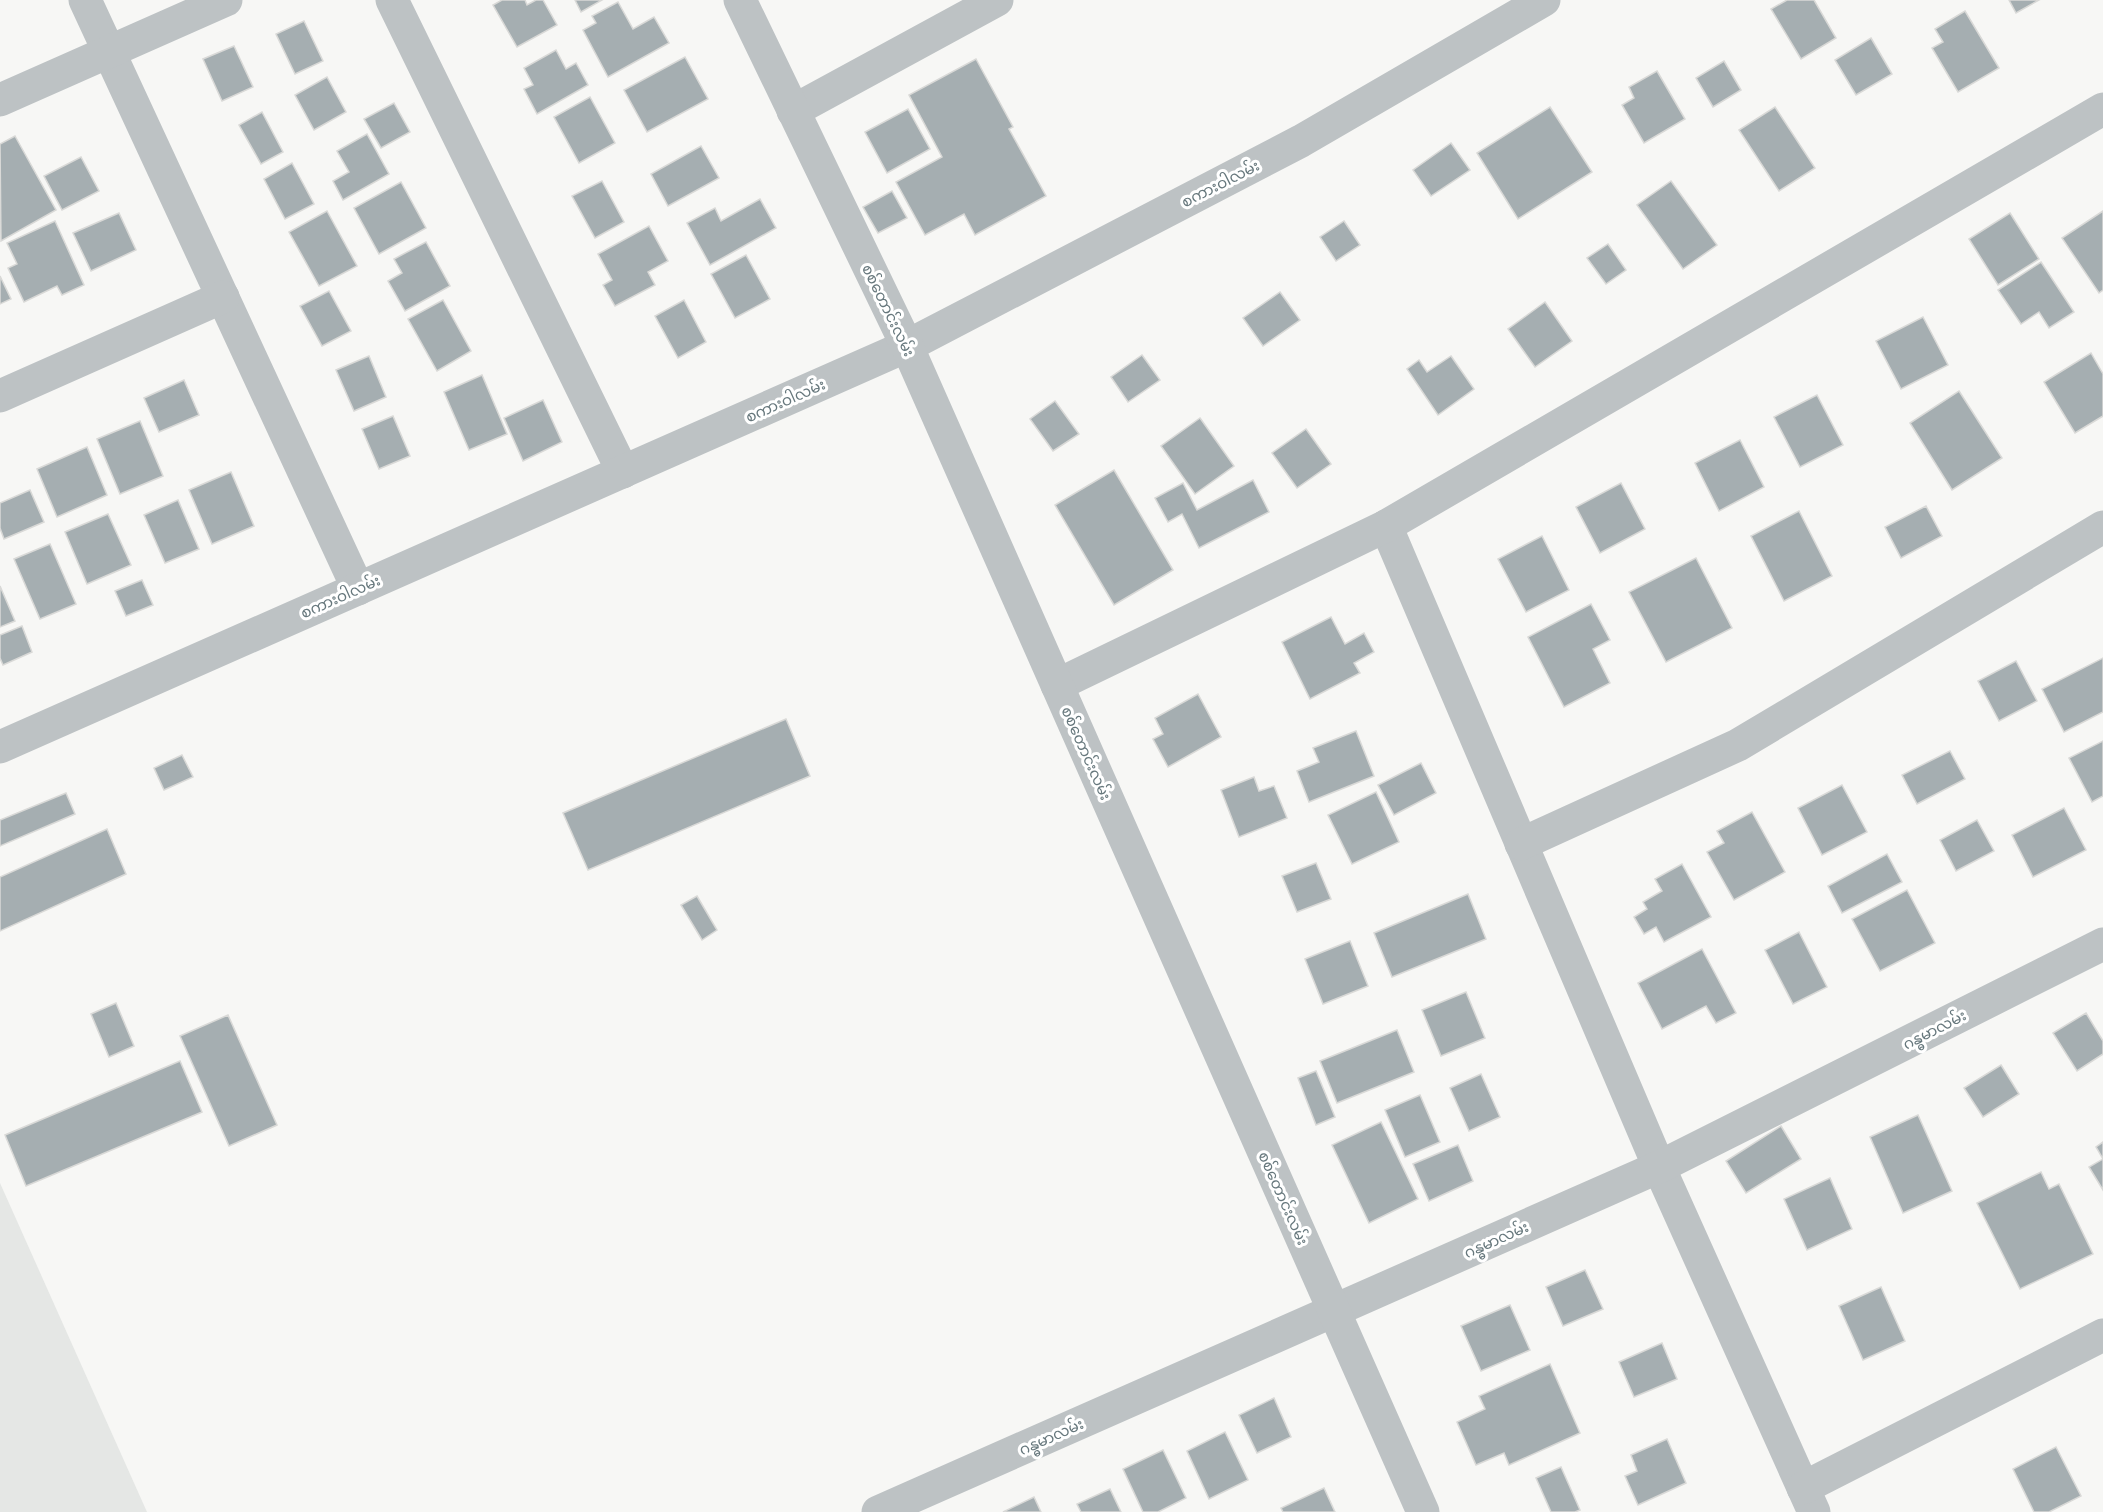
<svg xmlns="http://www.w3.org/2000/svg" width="2103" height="1512" font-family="Commissioner,'Noto Sans Myanmar',sans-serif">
	<rect width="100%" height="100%" fill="#f7f7f5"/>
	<polygon fill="#e5e7e5" points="0,1183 147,1512 0,1512"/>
	<g fill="#a5aeb1" stroke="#d9d9d7" stroke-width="1.5">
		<polygon points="502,0 525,0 527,5 536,0 543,0 557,25 517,47 493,5"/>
		<polygon points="575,0 602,0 581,12"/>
		<polygon points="1787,0 1814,0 1836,38 1801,59 1771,9"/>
		<polygon points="2009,0 2039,0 2016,13"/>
		<polygon points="618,2 633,29 654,17 669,43 608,77 583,30 596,23 592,16"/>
		<polygon points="1965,11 1999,68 1958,92 1932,48 1943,42 1935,29"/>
		<polygon points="304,21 323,61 295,74 276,34"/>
		<polygon points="1871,38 1892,74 1856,95 1835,60"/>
		<polygon points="234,46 253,87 222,101 203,59"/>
		<polygon points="556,50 566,69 576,63 588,85 537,114 524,89 533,85 524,68"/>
		<polygon points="685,57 708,99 647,132 624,90"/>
		<polygon points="976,59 1013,127 1009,129 1046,196 975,235 964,214 925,235 896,182 942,157 909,95"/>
		<polygon points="1724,61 1741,90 1713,107 1696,78"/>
		<polygon points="1657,71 1685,119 1644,143 1622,105 1634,98 1629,87"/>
		<polygon points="327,77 346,112 314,130 295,95"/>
		<polygon points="590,97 615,143 579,163 554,117"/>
		<polygon points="394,103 410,132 381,148 364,119"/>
		<polygon points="1550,107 1592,172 1518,219 1477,153"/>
		<polygon points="1775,107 1815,168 1779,191 1739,130"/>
		<polygon points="908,109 930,149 887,173 865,132"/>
		<polygon points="262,112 283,152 261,164 239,125"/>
		<polygon points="367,134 389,174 343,200 333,181 349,172 337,151"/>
		<polygon points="15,136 56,210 1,241 0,144"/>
		<polygon points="1451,143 1470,170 1431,196 1413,170"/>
		<polygon points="701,146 719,178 668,206 651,174"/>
		<polygon points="81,157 99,191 62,210 44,176"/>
		<polygon points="292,163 314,204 285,219 264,179"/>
		<polygon points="602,181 624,222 595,238 572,196"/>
		<polygon points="1671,181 1717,245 1683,269 1637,205"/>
		<polygon points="401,182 426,228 379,254 354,208"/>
		<polygon points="892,191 907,218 878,233 863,207"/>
		<polygon points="760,199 776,228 710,265 687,223 715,208 721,221"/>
		<polygon points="327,211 357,266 319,286 289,232"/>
		<polygon points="2103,211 2103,290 2099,293 2062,238"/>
		<polygon points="119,213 136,250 91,271 73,233"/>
		<polygon points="2010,213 2039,259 1998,285 1969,239"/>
		<polygon points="55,221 84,285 62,295 57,286 24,302 8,268 17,264 7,243"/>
		<polygon points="1344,221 1360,245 1336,261 1320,237"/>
		<polygon points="649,226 668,261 648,272 655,285 615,306 603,285 612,280 598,254"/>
		<polygon points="426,242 450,286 405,311 388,281 402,273 394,259"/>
		<polygon points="1608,244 1626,270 1606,284 1587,258"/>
		<polygon points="746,255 770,299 735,318 711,274"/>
		<polygon points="2041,262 2074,312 2049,328 2039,312 2021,324 1998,290"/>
		<polygon points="0,276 11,299 0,304"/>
		<polygon points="329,291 351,331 322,346 300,306"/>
		<polygon points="1280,292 1300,320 1263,346 1243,318"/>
		<polygon points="443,300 471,351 437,371 408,319"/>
		<polygon points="684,300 706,342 678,358 655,316"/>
		<polygon points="1545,302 1572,341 1535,367 1508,329"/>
		<polygon points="1923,317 1948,365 1901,389 1876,341"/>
		<polygon points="2091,353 2103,374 2103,416 2075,433 2044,382"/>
		<polygon points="1142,355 1160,380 1128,402 1111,377"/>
		<polygon points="369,356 386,397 354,411 336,370"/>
		<polygon points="1451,356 1474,389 1438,415 1407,369 1419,360 1427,372"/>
		<polygon points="482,375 507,434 469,450 444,392"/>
		<polygon points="184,380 199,415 159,432 144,398"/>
		<polygon points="1959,391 2002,458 1952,490 1910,423"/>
		<polygon points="1817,395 1843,445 1800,467 1774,417"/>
		<polygon points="543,400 562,442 523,461 504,418"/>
		<polygon points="1055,401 1079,434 1053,451 1030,419"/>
		<polygon points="393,416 410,456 379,469 362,429"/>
		<polygon points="1200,418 1234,466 1195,494 1161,446"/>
		<polygon points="140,421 163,476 120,494 97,439"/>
		<polygon points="1306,429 1331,464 1297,488 1272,453"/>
		<polygon points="1740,440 1764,487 1719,511 1695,463"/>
		<polygon points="87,447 107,495 57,517 37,469"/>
		<polygon points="1114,470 1173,570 1114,605 1055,505"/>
		<polygon points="231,472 254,526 212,544 189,490"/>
		<polygon points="1253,480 1269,512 1199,548 1182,514 1168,522 1155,498 1183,483 1197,510"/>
		<polygon points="1621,483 1645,529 1600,553 1576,507"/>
		<polygon points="30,490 44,522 4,539 0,528 0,503"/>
		<polygon points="178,500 199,549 165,563 144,515"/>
		<polygon points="1926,506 1942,536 1901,558 1885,527"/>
		<polygon points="1799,511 1832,576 1784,601 1751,536"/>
		<polygon points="108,514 131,565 87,584 65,532"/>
		<polygon points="1542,536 1569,590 1526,612 1498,559"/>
		<polygon points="50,544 76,604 40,619 14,559"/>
		<polygon points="1696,558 1732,628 1666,662 1629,592"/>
		<polygon points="142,580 153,605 126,616 115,591"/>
		<polygon points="0,586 15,621 0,627"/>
		<polygon points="1591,604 1610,640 1593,649 1610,683 1564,707 1528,637"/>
		<polygon points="1331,617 1345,644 1364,633 1374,652 1354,663 1360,673 1310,699 1282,642"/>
		<polygon points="22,626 32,652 3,665 0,658 0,635"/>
		<polygon points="2103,658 2103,712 2064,732 2042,689"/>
		<polygon points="2016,661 2037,701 1999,721 1978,681"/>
		<polygon points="1198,694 1221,737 1168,767 1153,739 1163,734 1155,718"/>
		<polygon points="786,719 810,776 588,870 563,813"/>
		<polygon points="1356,731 1374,776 1309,802 1297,771 1319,762 1313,748"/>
		<polygon points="2103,741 2103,796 2092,802 2069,758"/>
		<polygon points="1950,751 1965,779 1917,804 1902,775"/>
		<polygon points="182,755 193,777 164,790 154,768"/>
		<polygon points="1421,763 1436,793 1394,815 1378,785"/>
		<polygon points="1254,777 1259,791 1274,786 1287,818 1239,837 1221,790"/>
		<polygon points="1842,785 1867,832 1822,855 1798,808"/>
		<polygon points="1376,792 1399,842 1352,864 1328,815"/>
		<polygon points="66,793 75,814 0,846 0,820"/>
		<polygon points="2064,808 2086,850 2033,877 2012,835"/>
		<polygon points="1752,812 1785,872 1734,900 1707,852 1724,843 1717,831"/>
		<polygon points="1977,820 1994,851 1956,871 1940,840"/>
		<polygon points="107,829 126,874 0,931 0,877"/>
		<polygon points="1887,854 1902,882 1842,913 1828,886"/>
		<polygon points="1316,863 1331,899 1297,912 1282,876"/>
		<polygon points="1682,864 1711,917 1664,942 1656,927 1644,934 1634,917 1647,909 1643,902 1662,891 1655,879"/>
		<polygon points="1907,890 1935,943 1880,971 1852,919"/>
		<polygon points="1468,894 1486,939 1392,977 1374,933"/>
		<polygon points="697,896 717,930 702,940 681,905"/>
		<polygon points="1799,932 1827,987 1793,1004 1765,950"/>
		<polygon points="1350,941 1368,986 1323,1004 1305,959"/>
		<polygon points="1702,949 1736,1013 1716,1023 1706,1006 1662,1029 1638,983"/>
		<polygon points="1466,992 1485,1038 1441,1056 1422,1010"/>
		<polygon points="116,1003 134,1046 109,1057 91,1014"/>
		<polygon points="2086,1013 2103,1041 2103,1054 2077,1071 2053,1033"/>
		<polygon points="228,1015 277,1125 229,1146 180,1036"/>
		<polygon points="1397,1030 1414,1072 1337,1103 1320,1061"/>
		<polygon points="180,1061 202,1112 26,1186 5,1135"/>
		<polygon points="2001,1065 2019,1094 1983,1117 1964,1088"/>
		<polygon points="1316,1071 1335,1117 1316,1125 1298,1078"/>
		<polygon points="1481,1074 1500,1117 1469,1131 1450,1088"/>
		<polygon points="1420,1095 1440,1142 1405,1157 1385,1110"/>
		<polygon points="1918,1115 1952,1191 1903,1213 1870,1137"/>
		<polygon points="1381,1122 1418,1199 1369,1223 1332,1145"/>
		<polygon points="1781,1126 1801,1159 1746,1193 1726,1161"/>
		<polygon points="2103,1142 2103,1159 2096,1147"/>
		<polygon points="1458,1145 1473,1181 1429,1201 1413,1164"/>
		<polygon points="2103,1159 2103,1190 2089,1167"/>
		<polygon points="2041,1172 2049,1189 2059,1184 2093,1254 2020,1289 1977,1203"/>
		<polygon points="1830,1178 1852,1229 1807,1250 1784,1199"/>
		<polygon points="1585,1270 1603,1309 1563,1326 1546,1287"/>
		<polygon points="1881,1287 1905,1341 1863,1360 1839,1306"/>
		<polygon points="1510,1305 1530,1350 1481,1371 1461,1326"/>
		<polygon points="1662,1343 1677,1379 1634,1397 1619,1362"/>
		<polygon points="1550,1364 1580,1433 1509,1465 1504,1453 1476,1465 1457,1422 1485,1409 1479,1396"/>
		<polygon points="1274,1398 1291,1437 1257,1453 1239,1415"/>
		<polygon points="1225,1432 1248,1480 1209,1499 1187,1451"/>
		<polygon points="1667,1439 1686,1483 1638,1505 1625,1476 1637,1471 1631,1455"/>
		<polygon points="2056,1447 2081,1496 2049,1512 2034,1512 2013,1469"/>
		<polygon points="1163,1450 1186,1498 1158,1512 1143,1512 1123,1469"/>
		<polygon points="1561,1467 1580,1510 1575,1512 1551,1512 1536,1478"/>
		<polygon points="1324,1488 1335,1512 1283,1512 1281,1508"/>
		<polygon points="1110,1489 1121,1512 1081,1512 1077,1504"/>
		<polygon points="1034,1497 1041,1512 1003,1512"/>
	</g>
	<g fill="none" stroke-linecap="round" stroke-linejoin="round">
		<g stroke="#bdc2c4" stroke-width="33">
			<polyline points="85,0 358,589"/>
			<polyline points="392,0 623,472"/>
			<polyline points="0,100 226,0"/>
			<polyline points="793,111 997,0"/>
			<polyline points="0,396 223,297"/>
			<polyline points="1386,526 1659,1167 1814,1512"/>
			<polyline points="1057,685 1386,526 2103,109"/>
			<polyline points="0,747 907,346 1301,141 1544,0"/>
			<polyline points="1521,844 1738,745 2103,527"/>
			<polyline points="1803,1488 2103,1335"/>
			<polyline points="878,1512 1659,1167 2103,944"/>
		</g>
		<polyline stroke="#bdc2c4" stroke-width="33" points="740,0 907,346 1423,1512"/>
	</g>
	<g text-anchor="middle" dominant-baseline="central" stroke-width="6" stroke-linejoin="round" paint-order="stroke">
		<g font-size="15" fill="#66777c" stroke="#fff">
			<text transform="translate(1220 183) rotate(-27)">စကားဝါလမ်း</text>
			<text transform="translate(889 310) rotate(64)">စစ်တောင်းလမ်း</text>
			<text transform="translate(785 400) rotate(-24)">စကားဝါလမ်း</text>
			<text transform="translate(340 596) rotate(-24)">စကားဝါလမ်း</text>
			<text transform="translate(1087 753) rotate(66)">စစ်တောင်းလမ်း</text>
			<text transform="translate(1934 1029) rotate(-27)">ဂန္ဓမာလမ်း</text>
			<text transform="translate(1284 1198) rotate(66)">စစ်တောင်းလမ်း</text>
			<text transform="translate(1496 1239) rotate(-24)">ဂန္ဓမာလမ်း</text>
			<text transform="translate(1051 1436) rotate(-24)">ဂန္ဓမာလမ်း</text>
		</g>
	</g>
</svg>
